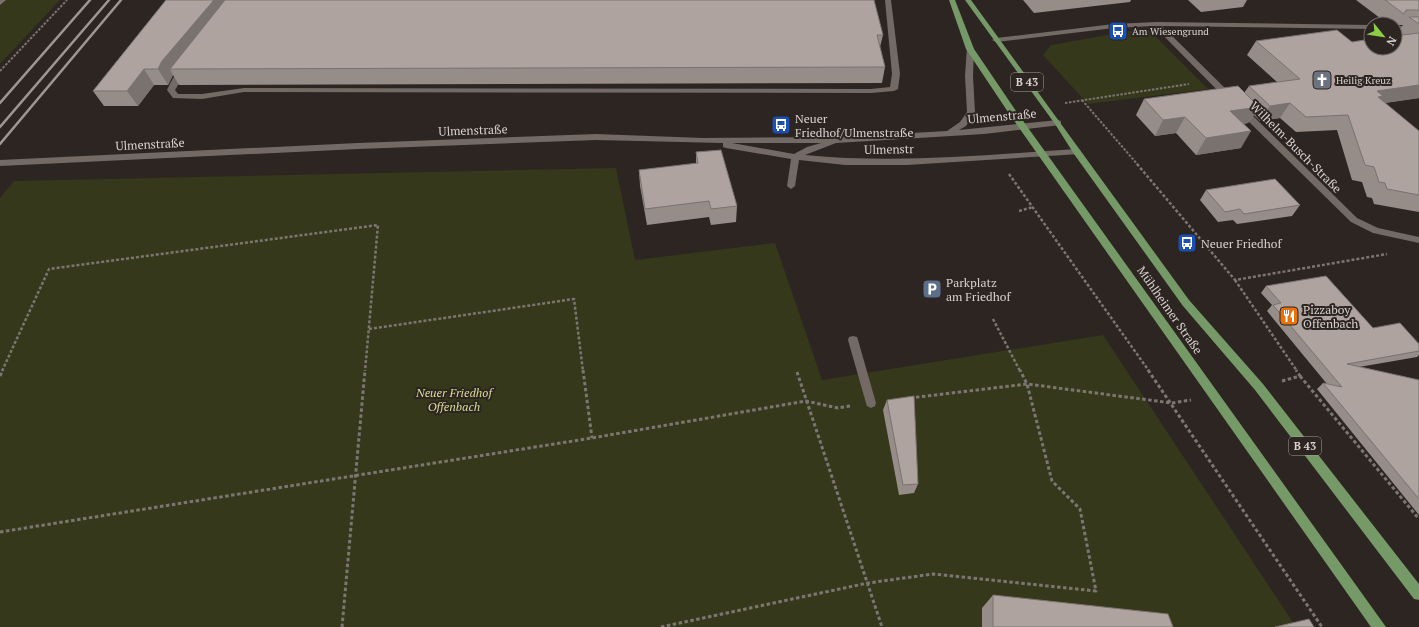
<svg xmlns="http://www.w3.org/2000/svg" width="1419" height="627" font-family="'PT Serif',serif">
	<rect width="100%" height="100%" fill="#2d2521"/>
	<g fill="#35381b">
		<polygon points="0,0 60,0 0,64"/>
		<polygon points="1147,28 1208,89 1088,104 1043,55 1051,45"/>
		<polygon points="616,168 635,260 775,243 822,380 1103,335 1296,627 0,627 0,198 14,181"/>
	</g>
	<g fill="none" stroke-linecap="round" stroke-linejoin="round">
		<g stroke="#7c7672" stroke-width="2" stroke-dasharray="2.5 1.5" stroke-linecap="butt">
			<polyline points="0,71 67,0"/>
			<polyline points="1082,100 1138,165"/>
			<polyline points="1065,103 1189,84"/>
		</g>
		<g stroke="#7c7672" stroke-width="2.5" stroke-dasharray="3 2" stroke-linecap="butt">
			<polyline points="1137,164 1235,280 1387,254"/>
			<polyline points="1009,174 1149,371"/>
			<polyline points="1019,211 1033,207"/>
			<polyline points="1235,280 1297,371"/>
			<polyline points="993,319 1020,371"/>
			<polyline points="369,329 574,299 583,371"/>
			<polyline points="2,371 49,269 378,225 365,371"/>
		</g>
		<g stroke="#7c7672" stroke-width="3" stroke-dasharray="3.5 2.5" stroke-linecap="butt">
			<polyline points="583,370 592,438"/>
			<polyline points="1148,370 1322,627"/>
			<polyline points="797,372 882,627"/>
			<polyline points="0,376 3,370"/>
			<polyline points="1300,376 1419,519"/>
			<polyline points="1282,381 1300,376 1296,370"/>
			<polyline points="910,398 1027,384 1172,403 1191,400"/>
			<polyline points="0,532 592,438 806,401 838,408 850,406"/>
			<polyline points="342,627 365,370"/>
			<polyline points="661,627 868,583 933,574 1096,591 1080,509 1052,481 1027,384 1020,370"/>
		</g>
		<g fill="#736a65" fill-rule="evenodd">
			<path d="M885,0H891L900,74L898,89L894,91L871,93L244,92L202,99L173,98L167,90C171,82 176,70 184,67L188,69L175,90L178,94H202L244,88L871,89L890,87L892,74Z"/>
			<polygon points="1156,22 1371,25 1371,29 1162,26 1233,96 1234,98 1230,100 1227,100 1154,26 1114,28 996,42 992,40 996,38 1114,24"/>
			<rect x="1395" y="26" width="24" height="4"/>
			<path d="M967,47H973L974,49L973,76L975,112L966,126L959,130L1058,120L1061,121V125L984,134L836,143L805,155C895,164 986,155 1077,149L1080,150L1081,152L1080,154L907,165H845L799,160L795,186L791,189L787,186L791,159L726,148L723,147V143L596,140L358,149L0,166V160L358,143L596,134L703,138L840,137L947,131L960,122L967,112L965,76ZM732,143H821L807,147L794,154Z"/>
			<polygon points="1239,108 1245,108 1357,218 1378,228 1419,237 1419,243 1373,233 1351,222 1239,112"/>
			<polygon points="853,336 857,337 858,340 876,403 875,406 871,408 867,406 866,403 848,340 849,337"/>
		</g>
		<g fill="#759967" fill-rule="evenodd">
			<polygon points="949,0 955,0 974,49 1016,111 1386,627 1371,627 1010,115 966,49"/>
			<polygon points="965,0 971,0 1189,300 1263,384 1419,584 1419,600 1414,599 1255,390 1183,306 1074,154 1055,124"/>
		</g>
		<g stroke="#9d9793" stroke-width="2.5">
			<polyline points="0,103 90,0"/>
			<polyline points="0,127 109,0"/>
			<polyline points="0,144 121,0"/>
		</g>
	</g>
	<g fill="#968c88">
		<polygon points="166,0 883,35 880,47 885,67 882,83 179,85 173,75 168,85 154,85 138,106 104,106 93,91"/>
		<polygon points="1023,0 1131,0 1130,2 1034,13"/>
		<polygon points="1188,0 1247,0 1243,7 1201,12"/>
		<polygon points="1356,0 1419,0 1419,98 1385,103 1419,131 1419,212 1374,204 1372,198 1367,197 1362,182 1352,180 1337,130 1296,132 1280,118 1260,121 1254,115 1248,123 1243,124 1241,148 1196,155 1176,133 1155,136 1136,115 1144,99 1244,93 1249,86 1277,82 1247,55 1256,41 1352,42 1403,35 1398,32 1403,25 1396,25 1395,26 1395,24 1388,24"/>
		<polygon points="696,152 737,206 736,222 711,225 709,217 647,225 640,186 639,170 696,164"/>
		<polygon points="1206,190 1300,205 1292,216 1237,224 1233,220 1218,222 1200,200"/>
		<polygon points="1266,286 1373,328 1419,344 1419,355 1417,357 1359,367 1419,380 1419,515 1317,389 1323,383 1327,384 1267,311 1272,305 1261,293"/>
		<polygon points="887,400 918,484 914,493 899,495 883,410"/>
		<polygon points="993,595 1173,627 982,627 982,608"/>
	</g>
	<g fill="#7a726f">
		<polygon points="0,0 6,0 0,5"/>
		<polygon points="214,0 235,0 170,69 173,75 168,85 158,69 162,61"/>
		<polygon points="144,69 154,85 138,106 127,91"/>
		<polygon points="1419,85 1419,98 1377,104 1377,91"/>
		<polygon points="1290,103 1280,118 1260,121 1270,106"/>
		<polygon points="1259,107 1248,123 1220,128 1230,111"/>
		<polygon points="1185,117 1176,133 1155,136 1163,120"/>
		<polygon points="1251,131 1241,148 1196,155 1206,138"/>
	</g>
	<g fill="#aea39e" stroke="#7a726f">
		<polygon points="166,0 214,0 162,61 158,69 144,69 127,91 93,91"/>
		<polygon points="225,0 874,0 883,35 877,35 885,67 170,69"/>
		<polygon points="1385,0 1419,0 1419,10 1406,10 1404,14"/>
		<polygon points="1409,17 1419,17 1419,24"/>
		<polygon points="1337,30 1352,42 1371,39 1371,48 1395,48 1395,36 1419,33 1419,85 1377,91 1383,96 1378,97 1419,131 1419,195 1387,189 1385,183 1379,182 1374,167 1365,165 1348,115 1306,117 1290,103 1270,106 1249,86 1300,79 1256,41"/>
		<polygon points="1238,86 1259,107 1230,111 1251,131 1206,138 1185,117 1163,120 1144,99"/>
		<polygon points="721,150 737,206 711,209 709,201 645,209 639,170 698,163 696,152"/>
		<polygon points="1275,179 1300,205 1244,214 1240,209 1225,212 1206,190"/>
		<polygon points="1326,276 1373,328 1400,323 1419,344 1419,351 1347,364 1419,380 1419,499 1323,383 1342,387 1273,305 1281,303 1266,286"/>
		<polygon points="914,396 918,484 903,485 887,400"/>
		<polygon points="993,595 1168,614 1173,627 993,627"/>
		<polygon points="1309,619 1314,627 1275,627"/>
	</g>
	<defs>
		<g id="bus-square" transform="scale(1)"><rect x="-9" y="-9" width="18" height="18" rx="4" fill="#1a4fb4" stroke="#2d2521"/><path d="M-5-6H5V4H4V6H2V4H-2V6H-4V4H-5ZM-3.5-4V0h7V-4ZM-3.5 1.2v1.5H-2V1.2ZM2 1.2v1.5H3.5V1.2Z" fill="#fff"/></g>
		<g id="church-square" transform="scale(1)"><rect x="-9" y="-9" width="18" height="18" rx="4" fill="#6b7280" stroke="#2d2521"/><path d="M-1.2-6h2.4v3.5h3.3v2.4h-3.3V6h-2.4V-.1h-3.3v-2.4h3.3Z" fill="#fff"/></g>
		<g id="parking-square" transform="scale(1)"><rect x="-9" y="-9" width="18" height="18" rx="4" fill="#5c6f8a" stroke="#2d2521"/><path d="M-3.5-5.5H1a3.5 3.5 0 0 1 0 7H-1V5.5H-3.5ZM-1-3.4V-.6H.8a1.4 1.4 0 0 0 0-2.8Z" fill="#fff"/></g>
		<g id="restaurant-square" transform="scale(1)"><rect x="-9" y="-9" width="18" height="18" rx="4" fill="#e8710a" stroke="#2d2521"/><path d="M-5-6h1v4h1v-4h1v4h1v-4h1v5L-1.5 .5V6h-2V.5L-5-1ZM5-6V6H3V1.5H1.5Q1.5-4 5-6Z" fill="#fff"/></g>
	</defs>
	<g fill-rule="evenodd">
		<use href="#bus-square" x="1118" y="31"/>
		<use href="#church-square" x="1322" y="80"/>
		<use href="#bus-square" x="781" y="125"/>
		<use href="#bus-square" x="1187" y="243"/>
		<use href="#parking-square" x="932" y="289"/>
		<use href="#restaurant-square" x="1289" y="316"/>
	</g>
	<g text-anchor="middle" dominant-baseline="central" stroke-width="4" stroke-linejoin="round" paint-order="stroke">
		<g font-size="10" fill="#d8d3d0" stroke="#2d2521" text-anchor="start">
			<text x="1132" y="31">Am Wiesengrund</text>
			<text x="1336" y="80">Heilig Kreuz</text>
		</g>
		<g fill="#2d2521" stroke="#a59f9c" stroke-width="1">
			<rect x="1011" y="73" width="32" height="18" rx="3"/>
			<rect x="1289" y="437" width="32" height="18" rx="3"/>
		</g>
		<g font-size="11" font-weight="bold" fill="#d8d3d0">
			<text x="1027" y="82">B 43</text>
			<text x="1305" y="446">B 43</text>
		</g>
		<g font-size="12" fill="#d8d3d0" stroke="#2d2521">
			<text transform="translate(1002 116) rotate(-5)">Ulmenstraße</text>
			<text transform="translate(473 130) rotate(-2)">Ulmenstraße</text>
			<text transform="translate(150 144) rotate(-3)">Ulmenstraße</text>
			<text transform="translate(1296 147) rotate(45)">Wilhelm-Busch-Straße</text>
			<text transform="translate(889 149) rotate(-1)">Ulmenstr</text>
			<text transform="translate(1170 310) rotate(55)">Mühlheimer Straße</text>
		</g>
		<g font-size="12" fill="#d8d3d0" stroke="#2d2521" text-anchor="start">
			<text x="795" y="118">Neuer<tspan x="795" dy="14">Friedhof/Ulmenstraße</tspan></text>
			<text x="1201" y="243">Neuer Friedhof</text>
			<text x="946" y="282">Parkplatz<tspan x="946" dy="14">am Friedhof</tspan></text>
			<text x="1303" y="309">Pizzaboy<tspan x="1303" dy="14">Offenbach</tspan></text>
		</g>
		<g font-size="12" font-style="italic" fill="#d7df95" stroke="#2d2521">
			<text x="454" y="392">Neuer Friedhof<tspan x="454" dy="14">Offenbach</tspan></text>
		</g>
	</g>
	<g transform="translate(1383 36) rotate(120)"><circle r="19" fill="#2d2521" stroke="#716b67"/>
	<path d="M0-3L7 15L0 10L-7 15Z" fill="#8cce45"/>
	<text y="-6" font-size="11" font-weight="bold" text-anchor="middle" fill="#d8d3d0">N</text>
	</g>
</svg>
